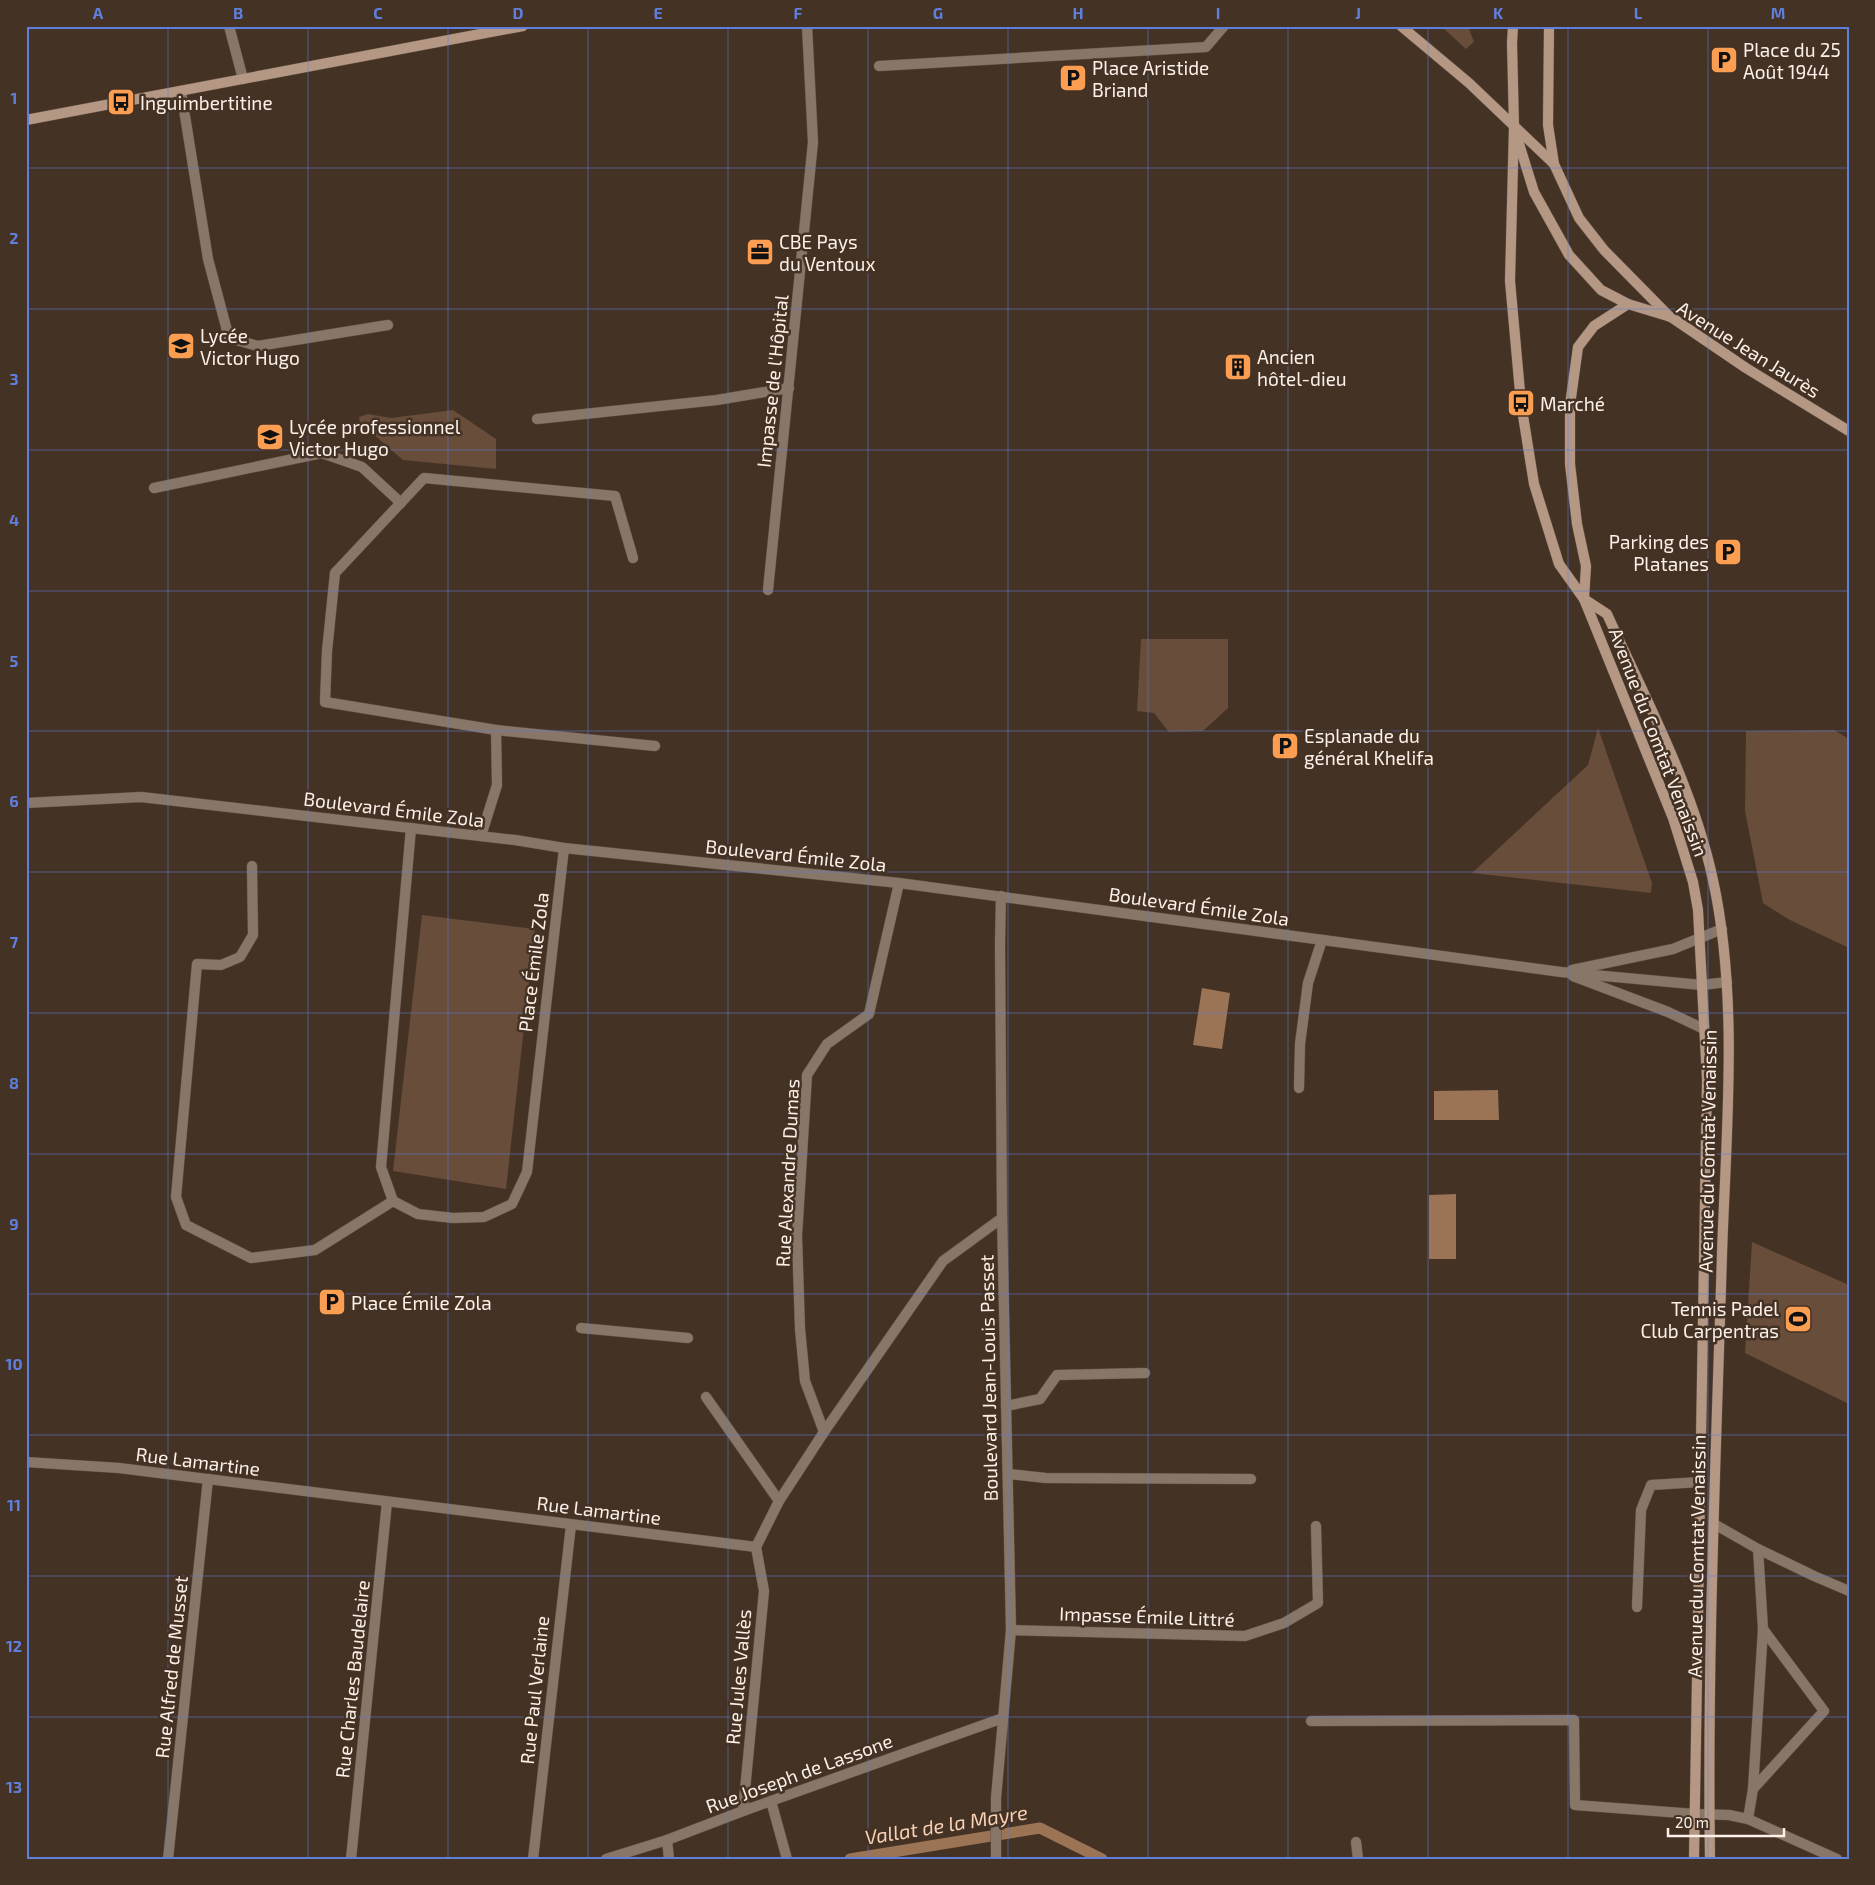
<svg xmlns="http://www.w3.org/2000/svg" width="1875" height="1885" font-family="'Exo 2',sans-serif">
	<rect width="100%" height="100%" fill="#443225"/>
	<g fill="#674d3a">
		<polygon points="1441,26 1468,26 1474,42 1466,49"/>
		<polygon points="453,410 496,439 496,469 403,460 373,434 362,436 359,417 368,414 391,418"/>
		<polygon points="1141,639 1228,639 1228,708 1203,731 1169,732 1154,713 1137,711"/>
		<polygon points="1598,728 1652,883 1651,893 1472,873 1588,765"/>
		<polygon points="1834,730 1849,739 1849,948 1788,919 1763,903 1745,811 1746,731"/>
		<polygon points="422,915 535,929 506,1189 393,1171"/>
		<polygon points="1752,1242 1849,1285 1849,1404 1745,1353"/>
	</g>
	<g fill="#9b7355">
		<polygon points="1202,988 1230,993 1222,1049 1193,1045"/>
		<polygon points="1498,1090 1499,1120 1434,1120 1434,1091"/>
		<polygon points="1456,1194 1456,1259 1429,1259 1429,1195"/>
	</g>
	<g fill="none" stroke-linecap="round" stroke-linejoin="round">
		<polyline stroke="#9b7355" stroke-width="11" points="850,1859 1040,1828 1102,1859"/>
		<g stroke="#615044" stroke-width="11">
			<g id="service">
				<polyline points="879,66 1206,47 1224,26"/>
				<polyline points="181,91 208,259 229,338 258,346 388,325"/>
				<polyline points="537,419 717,400 789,388"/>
				<polyline points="154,488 322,453 362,467 401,503"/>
				<polyline points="768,590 813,142 807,26"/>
				<polyline points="496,730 655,746"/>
				<polyline points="481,836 497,785 496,730 325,702 327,651 335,573 424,478 615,496 633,558"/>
				<polyline points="252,866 253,935 240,957 221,965 197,964 176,1197 186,1225 251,1258 315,1250 393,1201"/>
				<polyline points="1299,1088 1300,1044 1308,983 1322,940"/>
				<polyline points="581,1328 688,1338"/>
				<polyline points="706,1397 779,1501"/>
				<polyline points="1006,1406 1040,1399 1057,1375 1145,1373"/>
				<polyline points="1008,1474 1046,1478 1251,1479"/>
				<polyline points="1714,1524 1758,1549 1763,1629 1824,1711 1753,1789 1748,1819"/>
				<polyline points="1758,1549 1814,1576 1849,1591"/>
				<polyline points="1637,1607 1641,1510 1651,1485 1700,1482"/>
				<polyline points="1311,1721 1574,1720 1575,1805 1695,1814"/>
				<polyline points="1753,1789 1763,1629"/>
				<polyline points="771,1801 787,1859"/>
				<polyline points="1356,1842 1358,1859"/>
			</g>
		</g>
		<g stroke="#615044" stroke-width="11">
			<g id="minor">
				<polyline points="229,26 243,79"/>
				<polyline points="26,803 141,797 515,840 564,848 899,883 1561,972 1702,985 1727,982"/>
				<polyline points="411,828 381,1167 393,1201 418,1214 453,1218 484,1217 512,1204 527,1172 564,848"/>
				<polyline points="1572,970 1673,949 1722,929"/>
				<polyline points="1573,976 1668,1012 1704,1029"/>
				<polyline points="824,1432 805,1381 800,1329 797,1236 807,1075 827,1044 869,1014 899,883"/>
				<polyline points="26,1462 119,1468 756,1547 779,1501 824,1432 943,1261 1002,1218"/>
				<polyline points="1011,1630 1245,1636 1284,1623 1318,1603 1316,1526"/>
				<polyline points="743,1811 764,1591 756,1547"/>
				<polyline points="1695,1814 1729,1815 1748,1819 1837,1859"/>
				<polyline points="667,1840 669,1859"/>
				<polyline points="168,1859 208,1479"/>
				<polyline points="351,1859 387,1502"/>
				<polyline points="533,1859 571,1525"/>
				<polyline points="606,1859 667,1840 743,1811 1003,1718"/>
				<polyline points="996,1859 996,1798 1011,1630 1002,1218 1000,944 1001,896"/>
			</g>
		</g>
		<g stroke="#615044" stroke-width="11">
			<g id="secondary">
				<polyline points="1401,26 1469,83 1554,164"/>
				<polyline points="1513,26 1512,43 1514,126 1510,281 1521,403 1534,484 1559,564 1584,599 1673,818 1693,882 1698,910 1707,1079 1694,1859"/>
				<polyline points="1549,26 1548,125 1554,164 1579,218 1604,250 1670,317"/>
				<polyline points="26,120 523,26"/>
				<polyline points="1516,134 1534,192 1569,255 1601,290 1628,304 1671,317 1746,368 1849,431"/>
				<path d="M1584,599L1607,614C1646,700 1693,787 1713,880C1739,999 1726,1133 1722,1254C1716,1455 1707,1657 1710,1859"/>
				<polyline points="1584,599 1586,566 1577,524 1570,464 1570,405 1578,347 1594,326 1628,304"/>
			</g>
		</g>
		<use href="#service" stroke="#887668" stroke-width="10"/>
		<use href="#minor" stroke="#887668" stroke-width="10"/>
		<use href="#secondary" stroke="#b59884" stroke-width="10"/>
	</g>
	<path fill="none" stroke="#607fdd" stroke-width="1" stroke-opacity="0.55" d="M168,26V1859M308,26V1859M448,26V1859M588,26V1859M728,26V1859M868,26V1859M1008,26V1859M1148,26V1859M1288,26V1859M1428,26V1859M1568,26V1859M1708,26V1859M26,168H1849M26,309H1849M26,450H1849M26,591H1849M26,731H1849M26,872H1849M26,1013H1849M26,1154H1849M26,1294H1849M26,1435H1849M26,1576H1849M26,1717H1849"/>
	<defs>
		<g id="parking-square" transform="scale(1.4375)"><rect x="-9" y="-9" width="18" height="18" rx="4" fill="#fb9e51" stroke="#443225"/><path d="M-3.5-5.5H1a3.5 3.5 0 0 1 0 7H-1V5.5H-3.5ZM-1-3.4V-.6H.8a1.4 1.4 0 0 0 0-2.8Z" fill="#111"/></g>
		<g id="bus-square" transform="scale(1.4375)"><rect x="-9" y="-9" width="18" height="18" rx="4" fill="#fb9e51" stroke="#443225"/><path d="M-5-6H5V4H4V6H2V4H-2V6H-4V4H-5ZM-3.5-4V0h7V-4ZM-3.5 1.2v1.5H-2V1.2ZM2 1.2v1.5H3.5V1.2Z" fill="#111"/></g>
		<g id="office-square" transform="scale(1.4375)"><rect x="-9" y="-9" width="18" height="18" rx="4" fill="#fb9e51" stroke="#443225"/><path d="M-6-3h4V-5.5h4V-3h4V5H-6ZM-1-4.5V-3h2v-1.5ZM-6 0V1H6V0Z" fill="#111"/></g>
		<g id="school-square" transform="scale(1.4375)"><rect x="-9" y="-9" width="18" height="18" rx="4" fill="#fb9e51" stroke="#443225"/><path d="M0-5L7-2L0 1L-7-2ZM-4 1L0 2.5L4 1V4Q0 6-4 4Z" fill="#111"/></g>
		<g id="building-square" transform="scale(1.4375)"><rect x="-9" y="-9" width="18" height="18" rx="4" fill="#fb9e51" stroke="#443225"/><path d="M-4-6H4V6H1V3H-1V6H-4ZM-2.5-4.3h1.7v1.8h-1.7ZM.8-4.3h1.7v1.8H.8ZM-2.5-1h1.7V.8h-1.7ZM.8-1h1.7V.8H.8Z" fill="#111"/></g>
		<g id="stadium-square" transform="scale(1.4375)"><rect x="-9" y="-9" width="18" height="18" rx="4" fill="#fb9e51" stroke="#443225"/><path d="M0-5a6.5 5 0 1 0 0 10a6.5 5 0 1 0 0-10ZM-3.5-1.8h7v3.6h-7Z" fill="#111"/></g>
	</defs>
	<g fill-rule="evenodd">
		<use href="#parking-square" x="1724" y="60"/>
		<use href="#parking-square" x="1073" y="78"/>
		<use href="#bus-square" x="121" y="102"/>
		<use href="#office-square" x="760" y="252"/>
		<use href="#school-square" x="181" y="346"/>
		<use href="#building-square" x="1238" y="367"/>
		<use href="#bus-square" x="1521" y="403"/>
		<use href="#school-square" x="270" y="437"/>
		<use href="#parking-square" x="1728" y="552"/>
		<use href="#parking-square" x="1285" y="746"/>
		<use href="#parking-square" x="332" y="1302"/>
		<use href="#stadium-square" x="1798" y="1319"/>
	</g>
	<g text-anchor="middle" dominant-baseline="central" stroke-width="5" stroke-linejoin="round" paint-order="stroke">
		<g font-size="19" fill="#fcf0e8" stroke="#443225" text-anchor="start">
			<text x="1743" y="49">Place du 25<tspan x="1743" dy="22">Août 1944</tspan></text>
			<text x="1092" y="67">Place Aristide<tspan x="1092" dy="22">Briand</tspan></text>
			<text x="140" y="102">Inguimbertitine</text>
			<text x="779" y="241">CBE Pays<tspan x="779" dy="22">du Ventoux</tspan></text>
			<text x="200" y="335">Lycée<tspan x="200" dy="22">Victor Hugo</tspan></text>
			<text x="1257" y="356">Ancien<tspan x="1257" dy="22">hôtel-dieu</tspan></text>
			<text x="1540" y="403">Marché</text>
			<text x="289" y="426">Lycée professionnel<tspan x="289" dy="22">Victor Hugo</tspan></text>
			<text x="1709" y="541" text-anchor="end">Parking des<tspan x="1709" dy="22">Platanes</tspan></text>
			<text x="1304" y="735">Esplanade du<tspan x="1304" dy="22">général Khelifa</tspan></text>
			<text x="351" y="1302">Place Émile Zola</text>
			<text x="1779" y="1308" text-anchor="end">Tennis Padel<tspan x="1779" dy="22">Club Carpentras</tspan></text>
		</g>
		<g font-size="19" fill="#fcf0e8" stroke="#443225">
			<text transform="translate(1749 349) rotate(32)">Avenue Jean Jaurès</text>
			<text transform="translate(772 381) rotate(-84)">Impasse de l'Hôpital</text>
			<text transform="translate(1659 742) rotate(69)">Avenue du Comtat Venaissin</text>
			<text transform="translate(394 809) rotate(7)">Boulevard Émile Zola</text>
			<text transform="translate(796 855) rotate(6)">Boulevard Émile Zola</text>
			<text transform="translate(1199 906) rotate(8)">Boulevard Émile Zola</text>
			<text transform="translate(533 962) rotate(-83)">Place Émile Zola</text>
			<text transform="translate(1707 1151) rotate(-89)">Avenue du Comtat Venaissin</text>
			<text transform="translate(787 1173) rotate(-87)">Rue Alexandre Dumas</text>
			<text transform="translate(988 1378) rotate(-91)">Boulevard Jean-Louis Passet</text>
			<text transform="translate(198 1461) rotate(7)">Rue Lamartine</text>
			<text transform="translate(599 1510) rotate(7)">Rue Lamartine</text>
			<text transform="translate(1696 1556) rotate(-89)">Avenue du Comtat Venaissin</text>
			<text transform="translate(1147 1616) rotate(2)">Impasse Émile Littré</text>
			<text transform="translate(171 1667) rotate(-84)">Rue Alfred de Musset</text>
			<text transform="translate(738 1677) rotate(-85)">Rue Jules Vallès</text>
			<text transform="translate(352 1679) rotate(-84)">Rue Charles Baudelaire</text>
			<text transform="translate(534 1690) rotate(-84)">Rue Paul Verlaine</text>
			<text transform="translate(799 1773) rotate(-20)">Rue Joseph de Lassone</text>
		</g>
		<g font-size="20" font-style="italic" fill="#f9d2b6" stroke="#443225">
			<text transform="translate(946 1824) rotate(-9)">Vallat de la Mayre</text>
		</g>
	</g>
	<rect width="1875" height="1885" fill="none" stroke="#443225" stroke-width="55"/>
	<path d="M1668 1828v8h116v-8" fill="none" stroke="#fcf0e8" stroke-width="2.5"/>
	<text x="1675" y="1828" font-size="15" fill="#fcf0e8" stroke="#443225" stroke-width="4" paint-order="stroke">20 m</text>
	<rect x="28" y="28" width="1820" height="1830" fill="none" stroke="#607fdd" stroke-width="2"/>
	<g font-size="16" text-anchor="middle" font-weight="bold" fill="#607fdd">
		<text x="98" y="19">A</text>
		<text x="238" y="19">B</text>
		<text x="378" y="19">C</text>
		<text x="518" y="19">D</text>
		<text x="658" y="19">E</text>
		<text x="798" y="19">F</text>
		<text x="938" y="19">G</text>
		<text x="1078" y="19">H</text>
		<text x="1218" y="19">I</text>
		<text x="1358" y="19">J</text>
		<text x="1498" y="19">K</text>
		<text x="1638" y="19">L</text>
		<text x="1778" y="19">M</text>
		<text x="14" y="104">1</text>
		<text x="14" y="244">2</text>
		<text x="14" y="385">3</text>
		<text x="14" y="526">4</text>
		<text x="14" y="667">5</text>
		<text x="14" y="807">6</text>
		<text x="14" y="948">7</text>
		<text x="14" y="1089">8</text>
		<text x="14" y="1230">9</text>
		<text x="14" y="1370">10</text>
		<text x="14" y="1511">11</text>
		<text x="14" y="1652">12</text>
		<text x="14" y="1793">13</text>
	</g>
</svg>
